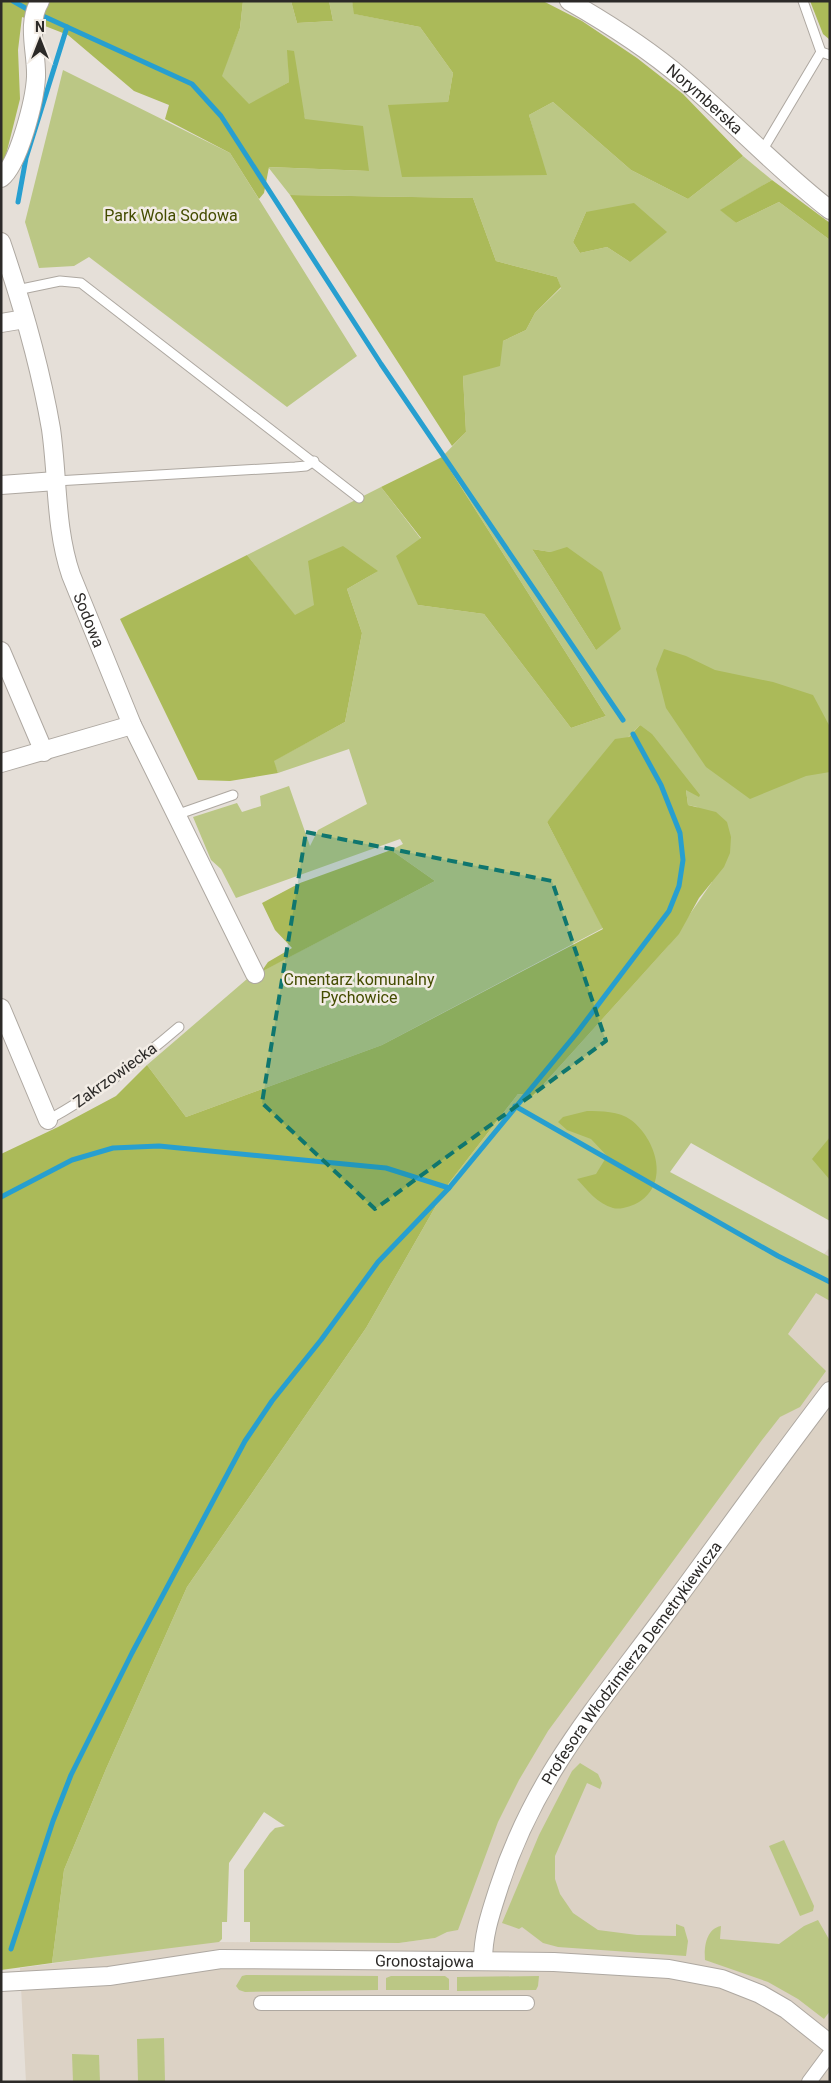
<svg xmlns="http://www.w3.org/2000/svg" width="831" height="2083" font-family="Roboto,sans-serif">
	<rect width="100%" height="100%" fill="#e5dfd8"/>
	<polygon fill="#dcd2c5" points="830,1247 830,2082 26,2082 20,1968 207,1942 399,1943 435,1938 480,1816 823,1255"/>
	<g fill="#bbc785" fill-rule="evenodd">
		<path d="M243,1H291L297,23L333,21L329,1H352L355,14L420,27L453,73L448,102L546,175L529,115L553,102L631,170L688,199L743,156L772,180L721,210L736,223L779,202L830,240V1221L691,1143L670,1172L830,1257V1301L816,1293L788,1334L826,1371L800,1407L780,1417L762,1440L548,1731L519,1780L498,1822L458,1930L447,1932L435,1938L399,1943L250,1942V1922H244V1870L270,1833L275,1828L285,1826L264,1812L229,1863L227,1922H222V1939L219,1942L52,1963L64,1870L106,1769L187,1587L366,1328L449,1183L518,1094L533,1096L668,946L712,882L711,832L697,807L688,805L686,790L640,725L547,822L603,928L382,1045L186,1117L147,1065L247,979L435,881L391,850L403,844L400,839L236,898L221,869L211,860L193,817L237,803L242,812L261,806L260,796L289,786L310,846L318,830L367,804L349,749L278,773L273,761L345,722L362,633L347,589L378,571L295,616L247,555L381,487L421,539L418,605L484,614L571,728L606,716L442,457L466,432L463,376L503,341L526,330L535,313L561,288L557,277L496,261L473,198L290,195L268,167L369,171L305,119L288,50L289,82L249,105L221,76L240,28ZM586,212L630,262L607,247L580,253L573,242ZM532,549L551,552L596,650Z"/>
		<polygon points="63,70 230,153 357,356 287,407 89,257 74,266 39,268 25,222"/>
		<polygon points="580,1763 598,1774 602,1783 600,1789 587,1783 555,1856 555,1879 560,1894 573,1913 598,1930 637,1935 676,1936 676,1924 684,1927 688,1941 686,1956 558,1947 543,1943 522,1927 519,1929 502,1923 539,1835 572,1771"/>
		<polygon points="784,1840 814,1906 813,1911 800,1916 769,1846"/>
		<path d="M818,1920L830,1941V2011L824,2019L798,1999L768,1982L705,1960C704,1947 706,1929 721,1926L720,1939L779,1944L804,1926Z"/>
		<polygon points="246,1975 378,1976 378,1990 245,1992 239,1990 236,1986 242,1976"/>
		<polygon points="391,1976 445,1976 449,1979 449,1990 386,1990 386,1978"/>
		<polygon points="539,1976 538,1986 536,1990 457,1991 457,1977"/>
		<polygon points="164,2038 165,2082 138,2082 137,2039"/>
		<polygon points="72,2054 99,2055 100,2082 73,2082"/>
	</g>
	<g fill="#abba59">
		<polygon points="1,1 243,1 240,28 222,76 249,104 289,82 287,50 294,51 305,119 363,126 369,171 269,167 264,193 259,199 230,153 165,119 169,105 134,91 68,35 22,17 18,50 20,99 4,163 1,160"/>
		<polygon points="291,1 329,1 333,21 297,23"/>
		<polygon points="352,1 543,1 582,21 637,58 683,94 743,156 688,199 631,170 553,102 529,115 547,175 402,177 388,105 448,102 453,73 420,27 354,14"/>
		<polygon points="810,1 830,1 830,40 823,34"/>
		<polygon points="772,180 830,223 830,240 779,202 736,223 720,210"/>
		<polygon points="290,195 473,198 496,261 557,277 561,287 535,313 526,330 503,341 500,366 463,376 466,432 452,446"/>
		<polygon points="634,203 667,232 630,262 607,247 580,253 573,242 586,212"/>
		<polygon points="442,457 606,716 571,728 484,614 418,605 396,556 421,538 381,487"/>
		<polygon points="343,546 378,571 347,589 362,633 345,722 274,761 278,773 230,781 198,780 120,619 247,555 295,615 314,605 308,561"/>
		<polygon points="567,547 602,572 621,629 596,650 532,549 551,552"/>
		<polygon points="664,649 686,656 715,670 773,682 813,695 830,727 830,772 806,776 750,799 706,767 666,708 656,669"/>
		<polygon points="640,725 652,734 700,795 699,797 686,790 688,805 716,812 727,822 731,837 730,853 724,867 699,898 679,934 533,1096 518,1094 449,1183 366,1328 187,1587 106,1769 64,1870 52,1963 1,1970 1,1154 58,1127 116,1096 147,1065 186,1117 382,1045 603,929 547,822 615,739 629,737"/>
		<polygon points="391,850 435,881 261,972 268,962 292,948 275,930 262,903 300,883"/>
		<path d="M587,1111C601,1111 619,1111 631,1120C656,1139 670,1183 639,1202C632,1206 621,1210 613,1208C598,1204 587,1190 577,1179L596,1174L607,1156L591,1139L567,1130L558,1122L563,1117Z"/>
		<polygon points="830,1137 830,1180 812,1159"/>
	</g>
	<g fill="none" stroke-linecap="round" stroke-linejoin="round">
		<g stroke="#279fd0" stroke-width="5">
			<polyline points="13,1 27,9"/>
			<polyline points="43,16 192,84 221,116 381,364 623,720"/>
			<polyline points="18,202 26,158 67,27"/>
			<polyline points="515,1106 778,1256 830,1282"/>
			<polyline points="1,1197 72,1160 113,1148 159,1146 386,1168 449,1188"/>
			<polyline points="11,1949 53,1821 71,1775 132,1653 245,1441 272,1401 321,1340 378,1262 449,1188 576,1034 669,911 679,886 683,860 680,833 661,785 633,734"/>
		</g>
		<g stroke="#aea8a1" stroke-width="11">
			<g id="service">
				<polyline points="803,1 821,52"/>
				<polyline points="762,151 821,52 830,55"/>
				<polyline points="17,290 60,281 81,283 359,498"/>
				<polyline points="56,481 295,467 306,466 314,461"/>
				<polyline points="176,815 233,795"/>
				<path d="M48,1120C97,1093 137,1063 179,1027"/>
			</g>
		</g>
		<g stroke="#aea8a1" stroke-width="16">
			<g id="pedestrian">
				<polyline points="261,2003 527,2003"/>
				<polyline points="809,2082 829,2055"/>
			</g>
		</g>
		<g stroke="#aea8a1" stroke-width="20">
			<g id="minor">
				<path id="s1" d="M569,1C609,24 647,48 682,78C733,121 777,169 830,210"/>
				<path d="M1,178C19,164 35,99 36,77C37,52 26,24 40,1"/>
				<path id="s2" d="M1,242C22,303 40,365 51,429C58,478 55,528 71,575L132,725L255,974"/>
				<polyline points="1,323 25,319"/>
				<polyline points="1,485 56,481"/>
				<polyline points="1,651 44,752"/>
				<polyline points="1,763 132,725"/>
				<polyline points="1,1008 48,1120"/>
				<path id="s3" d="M483,1961C483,1934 491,1912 499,1887C535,1774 602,1701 670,1608C723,1536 775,1463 830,1391"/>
				<path id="s4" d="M1,1982L109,1976L221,1959L554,1962L669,1969L722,1979L760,1994L786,2009L830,2044"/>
			</g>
		</g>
		<use href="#service" stroke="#fff" stroke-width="9"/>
		<use href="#pedestrian" stroke="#fff" stroke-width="14"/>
		<use href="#minor" stroke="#fff" stroke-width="18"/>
	</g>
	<path fill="#0f766e" fill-opacity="0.2" stroke="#0f766e" stroke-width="4" stroke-dasharray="10 6" stroke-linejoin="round" d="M306,832L552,881L606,1041L375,1209L262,1103Z"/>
	<g text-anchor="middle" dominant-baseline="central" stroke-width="5" stroke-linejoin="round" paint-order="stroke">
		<g font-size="16" fill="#2c2a28" stroke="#f2ece5">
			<text stroke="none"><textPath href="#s1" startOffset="168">Norymberska</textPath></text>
			<text stroke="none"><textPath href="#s2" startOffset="390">Sodowa</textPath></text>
			<text transform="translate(115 1075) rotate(-36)">Zakrzowiecka</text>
			<text stroke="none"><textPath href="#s3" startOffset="338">Profesora Włodzimierza Demetrykiewicza</textPath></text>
			<text stroke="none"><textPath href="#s4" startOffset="425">Gronostajowa</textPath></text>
		</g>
		<g font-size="16" fill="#444c00" stroke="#f2ece5">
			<text x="171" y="215">Park Wola Sodowa</text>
			<text x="359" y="979">Cmentarz komunalny<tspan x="359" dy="18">Pychowice</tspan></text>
		</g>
	</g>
	<rect width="831" height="2083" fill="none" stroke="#2c2a28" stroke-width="5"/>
	<g transform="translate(40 40)" stroke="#f2ece5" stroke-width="4" paint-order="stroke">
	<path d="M0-4L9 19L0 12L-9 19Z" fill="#2c2a28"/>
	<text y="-8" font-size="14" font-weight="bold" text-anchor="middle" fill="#2c2a28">N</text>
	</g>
</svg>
